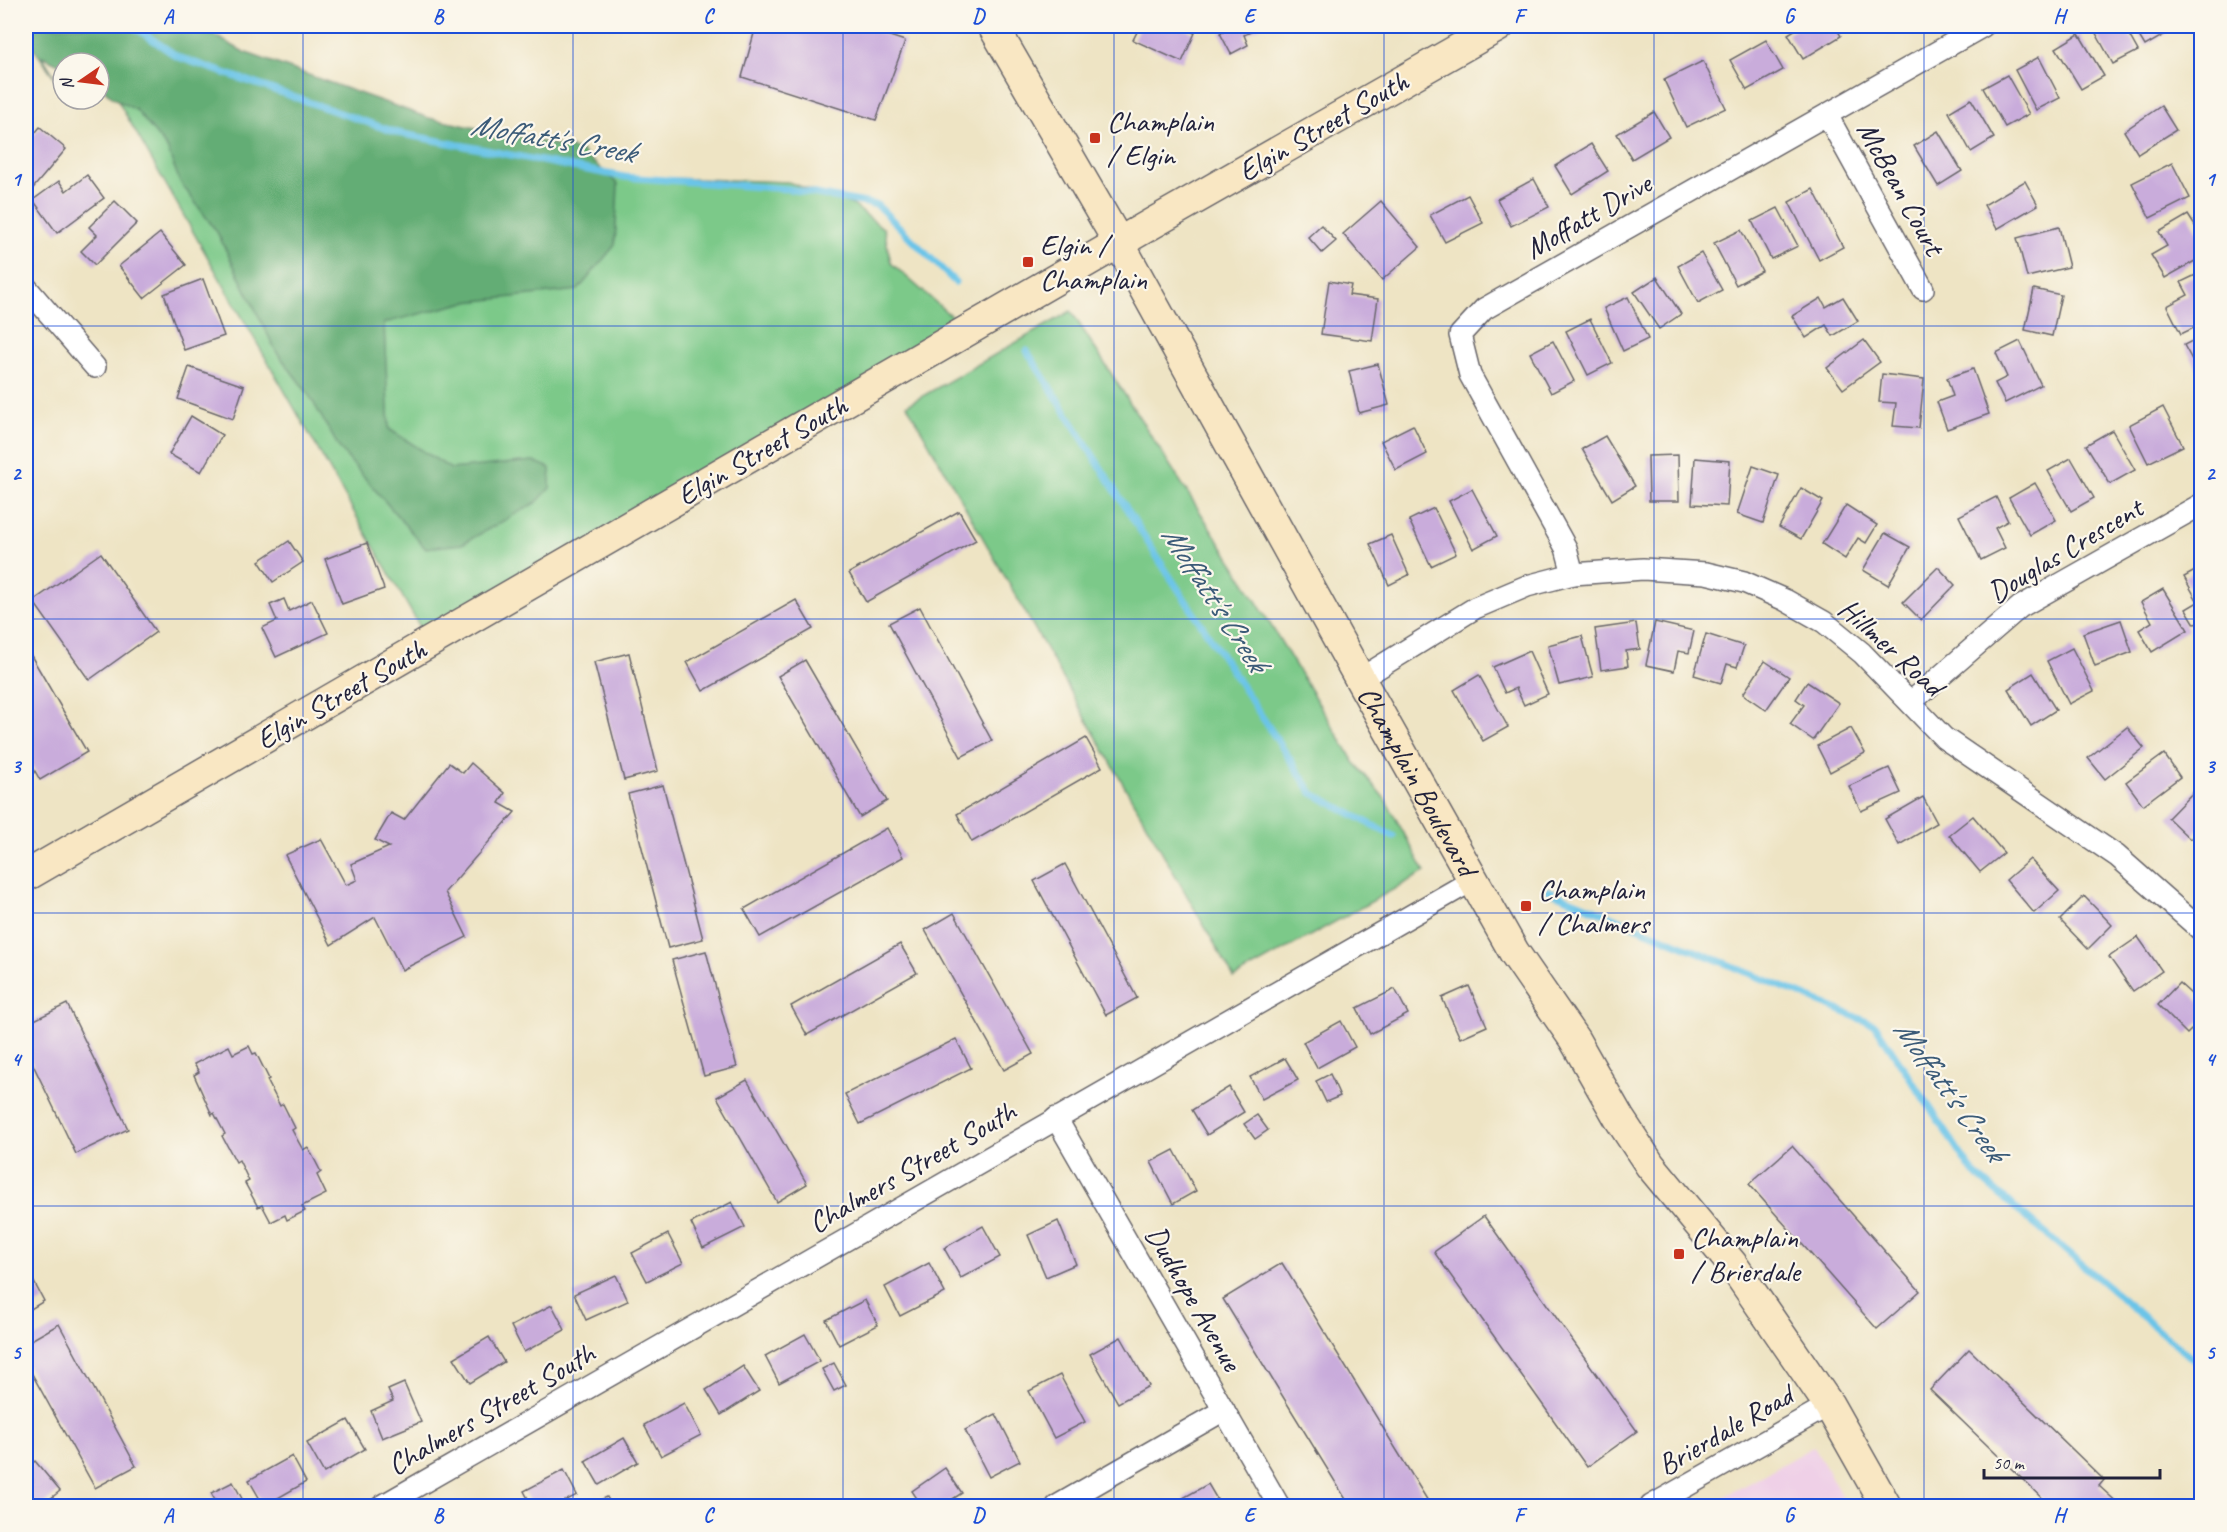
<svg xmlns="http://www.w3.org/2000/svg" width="2227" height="1532" font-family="Caveat,sans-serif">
	<rect width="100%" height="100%" fill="#fbf7ec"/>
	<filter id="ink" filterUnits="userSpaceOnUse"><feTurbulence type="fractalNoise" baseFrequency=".0167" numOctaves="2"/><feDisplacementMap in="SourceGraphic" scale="12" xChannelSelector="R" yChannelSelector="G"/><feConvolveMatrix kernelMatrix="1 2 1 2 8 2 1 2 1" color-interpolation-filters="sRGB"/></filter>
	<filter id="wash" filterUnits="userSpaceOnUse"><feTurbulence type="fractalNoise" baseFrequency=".008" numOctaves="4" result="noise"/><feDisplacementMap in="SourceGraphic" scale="24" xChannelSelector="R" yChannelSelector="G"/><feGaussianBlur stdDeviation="1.35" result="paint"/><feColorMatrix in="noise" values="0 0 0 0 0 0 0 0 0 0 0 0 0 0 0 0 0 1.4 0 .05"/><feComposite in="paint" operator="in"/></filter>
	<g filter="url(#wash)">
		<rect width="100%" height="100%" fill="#eee4c4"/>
		<polygon fill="#efd0e7" points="1814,1446 1847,1506 1708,1506"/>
		<g fill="#7bc989" stroke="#4e7662" stroke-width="1.5">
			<polygon points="99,63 388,129 637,177 788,182 853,205 884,229 891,263 967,330 428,641 99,68"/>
			<polygon points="1071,311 1238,571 1354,762 1385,799 1425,872 1234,978 907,405"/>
		</g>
		<polygon fill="#64ad75" stroke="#436858" stroke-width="1.5" points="26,26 198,26 244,52 429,118 580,150 618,184 615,245 578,290 466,302 384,323 389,429 451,469 533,461 550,468 550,488 537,502 462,544 425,548 340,449 309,395 276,351 217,232 180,182 167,148 136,110 113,98 99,85 99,63 63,63 63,66 42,56 60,85 26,38"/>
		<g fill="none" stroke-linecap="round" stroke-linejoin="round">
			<g stroke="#6ac4e8" stroke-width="7">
				<polyline points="133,26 178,57 398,133 624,177 788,189 877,205 955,282"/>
				<polyline points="1027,351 1161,563 1312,793 1393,836"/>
				<polyline points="1547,890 1875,1025 1972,1171 2202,1367"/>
			</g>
		</g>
		<g id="blocks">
			<g fill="#c9acdb">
				<polygon points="756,26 859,26 905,41 876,120 742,77"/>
				<polygon points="1140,26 1177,26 1195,33 1182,62 1133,40"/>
				<polygon points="1234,26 1263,26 1244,35 1248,45 1231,54 1220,33"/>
				<polygon points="1801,26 1835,26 1841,36 1803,59 1788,34"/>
				<polygon points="2092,26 2124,26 2138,51 2113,64"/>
				<polygon points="2133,26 2166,26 2169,32 2145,46"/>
				<polygon points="2079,34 2104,76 2081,89 2056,48"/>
				<polygon points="1766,40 1783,70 1747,90 1730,60"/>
				<polygon points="2039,57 2060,98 2036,110 2015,70"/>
				<polygon points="1703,61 1726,108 1686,127 1664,80"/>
				<polygon points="2007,75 2029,114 2005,127 1983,88"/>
				<polygon points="1971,99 1994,138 1971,152 1949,112"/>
				<polygon points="2161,106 2176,130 2138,154 2124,131"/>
				<polygon points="1654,112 1669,137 1632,159 1617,134"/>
				<polygon points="40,127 66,149 29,193 26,190 26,144"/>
				<polygon points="1938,131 1962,171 1938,186 1914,146"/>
				<polygon points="1591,144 1608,171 1572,194 1555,166"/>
				<polygon points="2172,163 2190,198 2150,218 2132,183"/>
				<polygon points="87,175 104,198 57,233 33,200 59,181 66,191"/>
				<polygon points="1534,179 1549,207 1511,226 1497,199"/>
				<polygon points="2025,181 2038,205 1997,229 1984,205"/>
				<polygon points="1813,189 1843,247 1819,260 1789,202"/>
				<polygon points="1468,195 1483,223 1445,242 1430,215"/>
				<polygon points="115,201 137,223 95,265 81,251 97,235 89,227"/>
				<polygon points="1381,201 1420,247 1382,280 1343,234"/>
				<polygon points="1778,208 1798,246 1771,259 1752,221"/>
				<polygon points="2188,215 2202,237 2202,257 2165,278 2151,255 2167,246 2159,232"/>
				<polygon points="1321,225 1336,241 1322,253 1308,237"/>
				<polygon points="2059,227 2069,267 2027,277 2017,238"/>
				<polygon points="1741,230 1762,271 1736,285 1714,243"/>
				<polygon points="160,233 186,265 144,298 119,266"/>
				<polygon points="1701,253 1722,290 1698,303 1678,266"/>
				<polygon points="2202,272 2202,324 2181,334 2167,306 2188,295 2181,282"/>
				<polygon points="1657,277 1681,314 1659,329 1634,292"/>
				<polygon points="203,279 224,336 184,350 164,294"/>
				<polygon points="1329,281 1351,285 1349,295 1378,299 1372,341 1321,334"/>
				<polygon points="2034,289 2061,295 2052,336 2025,330"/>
				<polygon points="1628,297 1648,339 1623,351 1604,308"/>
				<polygon points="1843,297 1858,321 1833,336 1826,325 1806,338 1792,316 1821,298 1826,307"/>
				<polygon points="1590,319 1612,363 1588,375 1566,331"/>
				<polygon points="2202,336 2202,378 2184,345"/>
				<polygon points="1864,340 1880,362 1843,389 1827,368"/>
				<polygon points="1553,341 1574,381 1551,393 1530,353"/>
				<polygon points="2020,341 2041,385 2005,403 1995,383 2007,377 1996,353"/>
				<polygon points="1378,364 1389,405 1359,413 1349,371"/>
				<polygon points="189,367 244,386 233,419 178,399"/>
				<polygon points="1973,369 1989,414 1947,429 1937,402 1953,396 1947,378"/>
				<polygon points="1882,374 1924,379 1919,428 1893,426 1896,403 1879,402"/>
				<polygon points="2163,407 2183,446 2148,463 2129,425"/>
				<polygon points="191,416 222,435 201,472 169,454"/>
				<polygon points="1413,425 1427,454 1396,470 1381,441"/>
				<polygon points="2112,430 2135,470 2110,484 2086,445"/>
				<polygon points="1605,436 1635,486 1612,500 1582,449"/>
				<polygon points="1678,455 1679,501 1649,501 1648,456"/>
				<polygon points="1695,458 1730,461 1727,506 1692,504"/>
				<polygon points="2071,458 2094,498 2071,511 2048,471"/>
				<polygon points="1753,466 1779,475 1763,523 1737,514"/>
				<polygon points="2035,483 2056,520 2030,535 2009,498"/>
				<polygon points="1801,488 1823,501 1801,539 1779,527"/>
				<polygon points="1472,489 1497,536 1473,549 1449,501"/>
				<polygon points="1996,497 2008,521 1995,528 2005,548 1981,560 1959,516"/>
				<polygon points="1846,505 1877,525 1866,543 1858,538 1845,559 1822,544"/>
				<polygon points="1434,508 1456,554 1431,566 1409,520"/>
				<polygon points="959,511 976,540 866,602 849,573"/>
				<polygon points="1885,533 1910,547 1888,585 1863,570"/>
				<polygon points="1391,535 1409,575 1389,585 1370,544"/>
				<polygon points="289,541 303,562 273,582 259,561"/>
				<polygon points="367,543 384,589 342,604 325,559"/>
				<polygon points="101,553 156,632 89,680 33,601"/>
				<polygon points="1938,567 1955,585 1921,620 1903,602"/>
				<polygon points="2202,567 2202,620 2195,624 2186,609 2198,602 2184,577"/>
				<polygon points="2163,589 2188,630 2152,652 2139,630 2152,622 2141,602"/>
				<polygon points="284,599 289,611 312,600 328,633 276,657 262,628 277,621 270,605"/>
				<polygon points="796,600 813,629 703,691 687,662"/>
				<polygon points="920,607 992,741 961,757 889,623"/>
				<polygon points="2121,620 2132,652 2095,666 2083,633"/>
				<polygon points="1655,622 1694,631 1689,653 1678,651 1674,671 1646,665"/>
				<polygon points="1636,623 1640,649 1626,651 1628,666 1601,670 1595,629"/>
				<polygon points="1706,634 1744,646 1737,667 1727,664 1721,683 1694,675"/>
				<polygon points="1582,636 1593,677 1559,685 1548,645"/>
				<polygon points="26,647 87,752 40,780 26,755"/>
				<polygon points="2072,648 2094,691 2069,704 2047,661"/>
				<polygon points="1529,651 1548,694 1524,705 1516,688 1505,693 1493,667"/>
				<polygon points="629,653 658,771 624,780 594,662"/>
				<polygon points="805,660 887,801 860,817 778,676"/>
				<polygon points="1765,661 1789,677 1766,710 1743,694"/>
				<polygon points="2033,673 2056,710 2031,726 2008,689"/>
				<polygon points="1479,675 1508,727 1483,741 1454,690"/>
				<polygon points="1807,682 1839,703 1813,740 1790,724 1804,705 1796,699"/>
				<polygon points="2127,727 2144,748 2105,779 2088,758"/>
				<polygon points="1851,728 1865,753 1830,772 1817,746"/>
				<polygon points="1086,738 1102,767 972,842 957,814"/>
				<polygon points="2164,754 2180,777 2143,805 2126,782"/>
				<polygon points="449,763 463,773 471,763 505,793 499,803 515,812 445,892 467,937 402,970 375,917 331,945 285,855 321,839 346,885 357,880 351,864 389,847 375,840 391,813 404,820"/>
				<polygon points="1889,768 1901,793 1861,811 1849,786"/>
				<polygon points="2202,783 2202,827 2190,839 2168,818"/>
				<polygon points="663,785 703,939 668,948 628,794"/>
				<polygon points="1923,797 1937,823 1899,845 1885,819"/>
				<polygon points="1973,816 2004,853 1980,872 1949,835"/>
				<polygon points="887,828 903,857 760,937 744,909"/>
				<polygon points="2030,859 2059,891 2034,913 2006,880"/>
				<polygon points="1065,864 1137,998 1106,1015 1034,881"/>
				<polygon points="2084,896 2112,925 2088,949 2060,920"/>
				<polygon points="954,913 1033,1054 1004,1070 925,930"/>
				<polygon points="2138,937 2162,971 2133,991 2109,957"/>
				<polygon points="900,944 917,973 807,1035 791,1006"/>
				<polygon points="706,951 737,1067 704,1076 672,960"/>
				<polygon points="2179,983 2202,1004 2202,1019 2187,1034 2158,1005"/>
				<polygon points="1469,986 1487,1026 1460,1038 1442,998"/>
				<polygon points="1395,989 1408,1014 1370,1034 1357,1008"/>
				<polygon points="67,1004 128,1129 76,1154 26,1050 26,1024"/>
				<polygon points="1341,1021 1355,1047 1317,1068 1303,1042"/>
				<polygon points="956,1039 971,1068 860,1124 845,1094"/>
				<polygon points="229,1046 233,1054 249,1046 253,1054 256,1053 269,1079 267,1080 280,1106 283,1104 295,1128 292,1130 303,1150 308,1147 321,1172 317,1175 326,1194 302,1206 305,1211 287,1220 285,1215 271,1222 262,1205 258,1207 245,1183 249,1181 239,1160 236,1162 222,1136 225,1134 214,1113 212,1115 194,1075 199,1072 194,1064"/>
				<polygon points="1285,1058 1298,1080 1262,1099 1250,1077"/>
				<polygon points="1330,1074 1340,1096 1326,1102 1316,1081"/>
				<polygon points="747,1080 807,1184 777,1202 717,1097"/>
				<polygon points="1229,1087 1244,1112 1207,1135 1192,1110"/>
				<polygon points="1257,1115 1268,1130 1255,1139 1244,1124"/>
				<polygon points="1792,1146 1920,1291 1877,1329 1749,1184"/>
				<polygon points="1174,1150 1196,1191 1173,1204 1151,1162"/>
				<polygon points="732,1202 745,1227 703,1248 691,1223"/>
				<polygon points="1484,1216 1637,1431 1587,1467 1434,1252"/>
				<polygon points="1058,1221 1076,1264 1046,1277 1028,1235"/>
				<polygon points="983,1226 1000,1257 961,1278 944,1248"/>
				<polygon points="668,1234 683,1263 647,1281 632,1253"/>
				<polygon points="929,1263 945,1293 900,1316 885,1287"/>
				<polygon points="1282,1263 1431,1506 1350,1506 1223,1299"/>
				<polygon points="26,1267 44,1301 26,1312"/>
				<polygon points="616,1275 628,1301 586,1320 574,1294"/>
				<polygon points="865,1300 878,1325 839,1345 826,1320"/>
				<polygon points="552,1305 565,1330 524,1352 511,1326"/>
				<polygon points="59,1324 136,1466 95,1488 26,1363 26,1343"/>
				<polygon points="805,1334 820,1361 779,1383 765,1356"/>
				<polygon points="489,1337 504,1362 470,1383 454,1358"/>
				<polygon points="1121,1337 1149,1386 1118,1403 1090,1354"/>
				<polygon points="1969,1349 2104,1480 2099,1486 2121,1506 2050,1506 1930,1390"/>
				<polygon points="834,1363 846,1385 834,1391 822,1369"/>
				<polygon points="743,1366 759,1391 721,1415 706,1390"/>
				<polygon points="1060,1375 1085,1422 1054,1438 1029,1391"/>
				<polygon points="404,1383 421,1422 382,1438 371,1411 393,1401 388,1390"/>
				<polygon points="684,1403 701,1435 661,1456 644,1425"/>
				<polygon points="996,1414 1020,1461 989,1477 965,1430"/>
				<polygon points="348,1420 365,1449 324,1473 307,1443"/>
				<polygon points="624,1438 638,1462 599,1485 585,1461"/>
				<polygon points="292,1456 306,1482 264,1506 249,1480"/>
				<polygon points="35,1461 60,1491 41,1506 26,1506 26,1469"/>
				<polygon points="945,1468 962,1493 942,1506 922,1506 912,1491"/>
				<polygon points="564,1470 577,1495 555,1506 532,1506 524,1491"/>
				<polygon points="233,1482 246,1506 208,1506 216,1502 211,1493"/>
				<polygon points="1208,1484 1221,1506 1187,1506 1183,1498"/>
				<polygon points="607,1497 612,1506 601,1506 598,1501"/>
			</g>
		</g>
	</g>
	<g filter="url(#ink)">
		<use href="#blocks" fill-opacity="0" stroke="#69666b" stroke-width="1.5"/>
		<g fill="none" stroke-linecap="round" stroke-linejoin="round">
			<g stroke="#69666b" stroke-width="24">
				<g id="street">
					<polyline points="1827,115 1923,289"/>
					<polyline points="26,287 95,367"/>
					<polyline points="1573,574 1566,548 1470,375 1460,335 1484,309 1983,26"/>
					<polyline points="1360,679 1475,608 1527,586 1573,574 1643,569 1706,573 1744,582 1785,600 1824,622 1862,653 1944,738 2117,856 2202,931"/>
					<polyline points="1911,702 2020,607 2202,504"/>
					<polyline points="1056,1118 1279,1506"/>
					<polyline points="382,1506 1473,880"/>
					<polyline points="1057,1506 1224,1410"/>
					<polyline points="1651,1506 1829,1405"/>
				</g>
			</g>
			<g stroke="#69666b" stroke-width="33">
				<g id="secondary">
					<path id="s1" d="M993,26L1119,243L1360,679L1514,952L1574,1039L1619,1118L1650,1165L1732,1264L1829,1405L1886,1506"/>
					<polyline points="26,876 1153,223 1499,26"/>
				</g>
			</g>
			<use href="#street" stroke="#fff" stroke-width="21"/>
			<use href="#secondary" stroke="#f9e7c3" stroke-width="30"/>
		</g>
	</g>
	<path fill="none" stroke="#1d4ed8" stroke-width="1.5" stroke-opacity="0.55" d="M303,26V1506M573,26V1506M843,26V1506M1114,26V1506M1384,26V1506M1654,26V1506M1924,26V1506M26,326H2202M26,619H2202M26,913H2202M26,1206H2202"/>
	<g fill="#c8321e" stroke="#fbf7ec" stroke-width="2">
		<rect x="1089" y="132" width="12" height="12" rx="3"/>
		<rect x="1022" y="256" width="12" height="12" rx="3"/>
		<rect x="1520" y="900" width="12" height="12" rx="3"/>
		<rect x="1673" y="1248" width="12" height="12" rx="3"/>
	</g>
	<g text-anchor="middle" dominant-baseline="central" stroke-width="4.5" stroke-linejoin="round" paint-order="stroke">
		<g font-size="30" fill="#22223b" stroke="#fbf7ec" text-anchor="start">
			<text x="1107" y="121">Champlain<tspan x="1107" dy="34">/ Elgin</tspan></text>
			<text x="1040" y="245">Elgin /<tspan x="1040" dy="34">Champlain</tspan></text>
			<text x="1538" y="889">Champlain<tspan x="1538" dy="34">/ Chalmers</tspan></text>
			<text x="1691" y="1237">Champlain<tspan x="1691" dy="34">/ Brierdale</tspan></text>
		</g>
		<g font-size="30" fill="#22223b" stroke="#fbf7ec">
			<text transform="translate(1323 126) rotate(-30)">Elgin Street South</text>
			<text transform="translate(1901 188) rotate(61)">McBean Court</text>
			<text transform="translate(1588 216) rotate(-30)">Moffatt Drive</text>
			<text transform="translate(762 450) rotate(-30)">Elgin Street South</text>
			<text transform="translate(2065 550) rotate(-31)">Douglas Crescent</text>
			<text transform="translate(1891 647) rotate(42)">Hillmer Road</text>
			<text transform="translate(341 694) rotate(-30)">Elgin Street South</text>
			<text stroke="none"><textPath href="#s1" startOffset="866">Champlain Boulevard</textPath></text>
			<text transform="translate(912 1167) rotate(-30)">Chalmers Street South</text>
			<text transform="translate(1194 1298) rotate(60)">Dudhope Avenue</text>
			<text transform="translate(491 1409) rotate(-30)">Chalmers Street South</text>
			<text transform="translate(1725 1430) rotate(-30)">Brierdale Road</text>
		</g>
		<g font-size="32" font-style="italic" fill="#3b5b78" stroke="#fbf7ec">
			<text transform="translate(553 138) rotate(10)">Moffatt's Creek</text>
			<text transform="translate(1215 598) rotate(57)">Moffatt's Creek</text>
			<text transform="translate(1950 1090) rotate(54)">Moffatt's Creek</text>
		</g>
	</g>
	<rect width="2227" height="1532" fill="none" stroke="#fbf7ec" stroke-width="66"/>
	<g transform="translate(81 81) rotate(256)"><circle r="28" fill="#fbf7ec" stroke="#a4a2a5" stroke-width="1.5"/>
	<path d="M0-4.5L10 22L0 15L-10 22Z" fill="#c8321e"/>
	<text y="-9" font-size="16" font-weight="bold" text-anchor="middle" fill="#22223b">N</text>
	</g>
	<path d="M1984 1469v9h176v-9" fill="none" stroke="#22223b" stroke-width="3"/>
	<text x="1993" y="1469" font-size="18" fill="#22223b" stroke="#fbf7ec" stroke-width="4.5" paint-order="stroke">50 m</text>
	<rect x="33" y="33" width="2161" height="1466" fill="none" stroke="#1d4ed8" stroke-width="2"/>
	<g font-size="20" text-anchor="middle" font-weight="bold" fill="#1d4ed8">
		<text x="168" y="23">A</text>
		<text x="438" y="23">B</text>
		<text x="708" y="23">C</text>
		<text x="978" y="23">D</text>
		<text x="1249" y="23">E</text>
		<text x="1519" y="23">F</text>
		<text x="1789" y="23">G</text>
		<text x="2059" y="23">H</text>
		<text x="16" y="186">1</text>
		<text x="2210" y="186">1</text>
		<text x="16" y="480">2</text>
		<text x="2210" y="480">2</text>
		<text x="16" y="773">3</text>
		<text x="2210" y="773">3</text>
		<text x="16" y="1066">4</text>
		<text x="2210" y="1066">4</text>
		<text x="16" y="1359">5</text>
		<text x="2210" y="1359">5</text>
		<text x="168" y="1522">A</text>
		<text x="438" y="1522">B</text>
		<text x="708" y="1522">C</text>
		<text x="978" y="1522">D</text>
		<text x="1249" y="1522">E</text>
		<text x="1519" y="1522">F</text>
		<text x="1789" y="1522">G</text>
		<text x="2059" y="1522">H</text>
	</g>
</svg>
